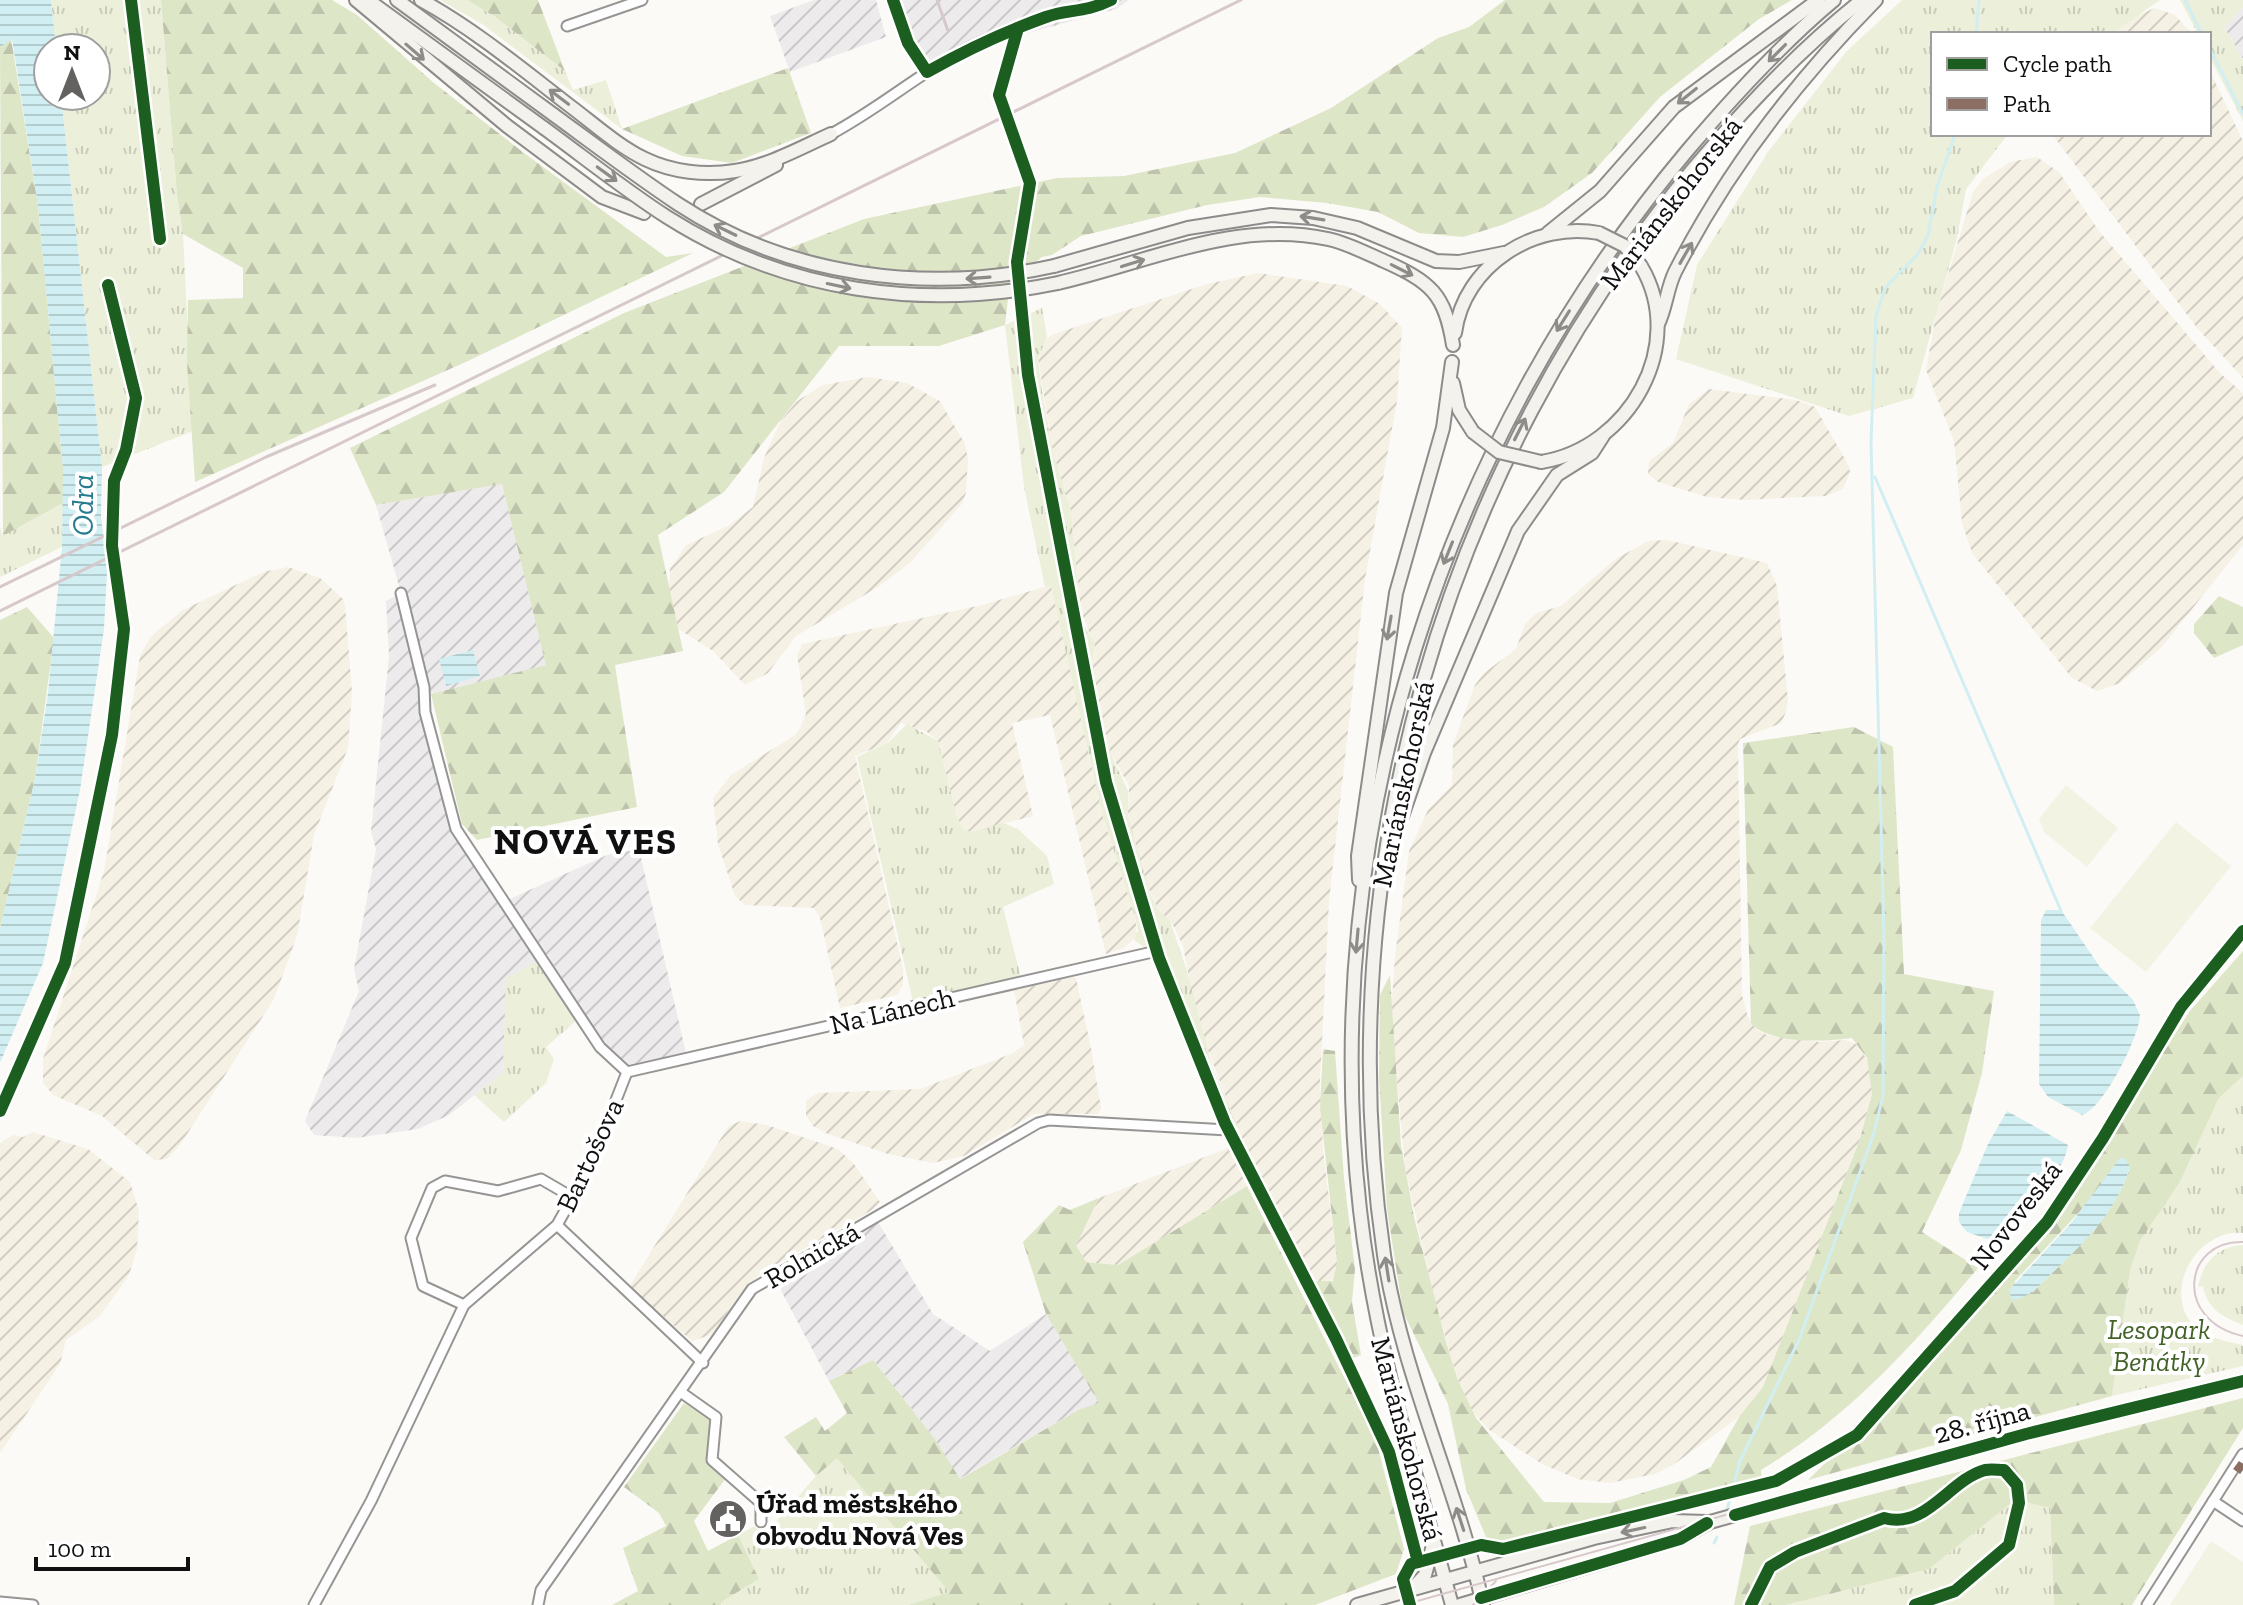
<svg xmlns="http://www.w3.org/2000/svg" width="2243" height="1605" font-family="'Zilla Slab',serif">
	<defs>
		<pattern id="industrial-furrows" width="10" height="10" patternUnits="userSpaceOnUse" patternTransform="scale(2)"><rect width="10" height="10" fill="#eeebed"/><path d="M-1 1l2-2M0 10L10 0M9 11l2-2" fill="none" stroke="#cbc8ca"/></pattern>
		<pattern id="farmland-furrows" width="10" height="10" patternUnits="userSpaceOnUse" patternTransform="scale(2)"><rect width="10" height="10" fill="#f6f1e5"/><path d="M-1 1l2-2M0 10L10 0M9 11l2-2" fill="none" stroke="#d2cec3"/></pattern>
		<pattern id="grass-tufts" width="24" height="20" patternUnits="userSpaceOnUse" patternTransform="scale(2)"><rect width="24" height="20" fill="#ecefd9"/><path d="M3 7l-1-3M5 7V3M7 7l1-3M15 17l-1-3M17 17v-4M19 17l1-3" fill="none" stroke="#c9ccb9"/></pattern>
		<pattern id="forest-firs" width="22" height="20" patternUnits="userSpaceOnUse" patternTransform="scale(2)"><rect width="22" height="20" fill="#dee6c8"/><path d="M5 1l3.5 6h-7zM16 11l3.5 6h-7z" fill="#bdc4ab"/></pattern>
		<pattern id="water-rules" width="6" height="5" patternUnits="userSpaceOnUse" patternTransform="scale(2)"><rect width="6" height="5" fill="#d1eff2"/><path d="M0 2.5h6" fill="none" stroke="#b2ccce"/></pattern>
	</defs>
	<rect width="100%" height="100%" fill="#fcfaf7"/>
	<g fill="url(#industrial-furrows)">
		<polygon points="814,0 876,0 886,37 790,72 770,16"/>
		<polygon points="892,0 1129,0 1116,9 991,43 923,79 916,71"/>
		<polygon points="2243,8 2243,59 2224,27"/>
		<polygon points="502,484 547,665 431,694 403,600 427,716 456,826 505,901 607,855 639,849 686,1053 628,1066 605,1045 547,954 538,961 505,1029 503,1073 449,1115 418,1129 356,1138 314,1135 305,1121 359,991 354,969 376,849 371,831 389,656 386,601 401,593 376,505"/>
		<polygon points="878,1222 933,1314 990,1351 1046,1314 1100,1403 1080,1409 959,1479 935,1439 873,1360 829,1381 776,1281"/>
	</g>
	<g fill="url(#farmland-furrows)">
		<polygon points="2155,8 2175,15 2192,34 2111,34 2131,18"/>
		<polygon points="2209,69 2243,141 2243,378 2197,328 2052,134 2209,134"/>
		<polygon points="2037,157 2059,172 2099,231 2220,373 2243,393 2243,545 2161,648 2120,683 2097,691 2072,678 1972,553 1962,523 1954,441 1926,370 1936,314 1973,192 1983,179 2010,162"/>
		<polygon points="1259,273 1347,286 1380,304 1402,328 1397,401 1365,579 1329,901 1320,1082 1323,1150 1337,1263 1336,1279 1325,1283 1314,1279 1299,1254 1245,1147 1198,1024 1183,946 1173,925 1158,909 1145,880 1128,816 1129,786 1110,752 1103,722 1092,664 1095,648 1080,608 1071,511 1053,452 1038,358 1040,346 1051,335 1207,284"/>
		<polygon points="868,377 907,383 940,401 965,444 968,459 966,493 961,505 910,563 878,587 796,636 768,673 745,685 713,651 677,628 669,586 670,569 686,545 728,526 753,507 764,458 781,420 797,401 823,385"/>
		<polygon points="1709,389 1796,400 1815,407 1849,466 1850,473 1843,489 1826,496 1745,500 1707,497 1658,482 1648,474 1649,461 1673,443 1689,404"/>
		<polygon points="1667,540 1767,563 1777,586 1788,700 1786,712 1781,723 1740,739 1738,744 1742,995 1748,1017 1757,1030 1767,1035 1819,1042 1846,1040 1858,1045 1871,1067 1872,1094 1860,1139 1786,1329 1763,1387 1748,1410 1673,1465 1655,1474 1610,1483 1577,1479 1542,1464 1488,1429 1472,1411 1457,1378 1433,1293 1405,1168 1391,1013 1395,956 1409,851 1428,810 1452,785 1453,744 1475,685 1484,673 1516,649 1525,624 1536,613 1561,606 1614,560 1648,541"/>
		<polygon points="288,567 320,578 343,599 345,605 352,692 348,748 314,835 297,936 274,999 180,1145 167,1159 154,1160 102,1116 53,1095 43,1083 43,1059 104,871 140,656 151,636 183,610 263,572"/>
		<polygon points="1051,585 1103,817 1135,916 1137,936 1124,948 1106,954 1050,715 1012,723 1033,816 970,832 963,829 957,817 938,741 927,732 901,723 887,743 855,756 903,969 903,985 897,995 840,1008 820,918 814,908 745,905 735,896 718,844 713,798 731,775 795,735 800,728 806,714 797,655 802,644 982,605"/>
		<polygon points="1071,977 1076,978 1091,1048 1101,1108 1098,1114 1034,1114 964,1156 933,1163 888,1154 828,1134 813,1126 806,1116 806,1100 818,1093 920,1089 1013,1053 1024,1045 1014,990"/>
		<polygon points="740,1121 767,1125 838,1149 854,1164 880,1202 872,1210 761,1273 736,1299 713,1334 692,1341 633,1290 631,1284 728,1127"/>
		<polygon points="33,1132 88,1149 130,1182 139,1211 137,1249 129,1275 100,1316 66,1340 60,1364 0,1453 0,1143 13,1135 23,1137"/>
		<polygon points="1228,1148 1247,1186 1118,1265 1086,1262 1076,1245 1099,1198"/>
	</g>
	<g fill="url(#grass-tufts)">
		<polygon points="51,0 161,0 177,195 183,234 193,431 102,467 61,96 96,96 96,48 56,48"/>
		<polygon points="440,0 467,0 494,16 565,71 573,90 606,80 622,129 482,24"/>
		<polygon points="1902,0 2160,0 2111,34 1933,34 1933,134 2008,134 1966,189 1957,238 1913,398 1849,416 1676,359 1697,265 1768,152 1846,52"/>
		<polygon points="2180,0 2243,0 2243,8 2224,27 2243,59 2243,121 2209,56 2209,34 2198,34"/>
		<polygon points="1042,308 1047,337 1038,358 1042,391 1053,452 1071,511 1080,608 1085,627 1095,644 1092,664 1103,722 1110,752 1128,791 1128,816 1149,891 1158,909 1170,921 1187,971 1212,1066 1239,1128 1225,1123 1159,958 1134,940 1138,931 1135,916 1103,817 1051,586 1045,587 1024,487 1005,325"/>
		<polygon points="63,503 62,547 0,577 0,527 3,536"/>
		<polygon points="907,724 938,741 957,817 963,829 970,832 1003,823 1018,829 1047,856 1054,884 1003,907 1021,978 913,1002 857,757 889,742"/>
		<polygon points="538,961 577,1020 546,1047 554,1059 546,1083 504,1122 474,1095 503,1073 506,978"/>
		<path d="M2243,1076V1233C2199,1228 2162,1288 2192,1324C2204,1338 2226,1341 2243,1345V1366L2112,1396L2130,1271L2140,1241L2180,1182L2219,1098Z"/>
		<path d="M2243,1245V1325C2223,1317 2207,1309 2203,1286L2198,1287C2202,1263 2218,1246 2243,1245Z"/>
		<polygon points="837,1457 949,1592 908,1605 722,1605 720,1602 759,1579 738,1535 755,1526 760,1535 769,1530 816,1476"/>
		<polygon points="2015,1500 2050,1508 2054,1605 1786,1605 1929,1569"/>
	</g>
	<g fill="url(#forest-firs)" fill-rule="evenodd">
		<polygon points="161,0 332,0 357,15 434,83 524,153 666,257 693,253 468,361 195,482 187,363 188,300 243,298 243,268 183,234 177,195"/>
		<polygon points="467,0 538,0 565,71 494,16"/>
		<polygon points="1505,0 1792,0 1759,19 1660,97 1592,173 1544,207 1502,225 1463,237 1419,233 1378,212 1327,203 1260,197 1207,205 1081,236 1052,255 1042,257 1010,282 1005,325 939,346 839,346 724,492 658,535 683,651 615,665 637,807 477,840 462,824 431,694 546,665 502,484 376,505 350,448 624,313 864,219 1057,178 1124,176 1235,153 1331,108 1438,38 1469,27"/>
		<polygon points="11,38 38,205 63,468 63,503 3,536 0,47"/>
		<polygon points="788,68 811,133 732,163 682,156 622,129"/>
		<polygon points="2219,596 2243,607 2243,645 2214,658 2194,633 2194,624"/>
		<polygon points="27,607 54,638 35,779 0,929 0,620"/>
		<path d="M1854,727L1893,747L1904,974L1994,991L1982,1073L1961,1150L1922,1232L1978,1268C1913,1345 1849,1417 1761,1470L1762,1491L1502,1555L1493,1554L1466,1489L1448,1404L1403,1312L1387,1209L1379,1078L1380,995L1390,975L1401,1145L1414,1217L1445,1338L1457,1378L1476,1418L1544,1502L1610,1503L1684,1480L1711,1467L1739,1417L1763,1387L1860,1139L1872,1094L1867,1058L1852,1038C1824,1042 1772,1044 1751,1024L1743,743Z"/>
		<path d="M2243,951V1076L2219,1098L2180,1182L2140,1241L2130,1271L2112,1396L1808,1480L1933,1356L2045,1223L2151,1072L2189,1012ZM2130,1167C2114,1220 2070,1254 2033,1292L2014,1282L2083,1208Z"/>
		<polygon points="1323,1049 1335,1051 1344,1178 1355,1269 1352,1302 1361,1355 1351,1359 1314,1281 1333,1281 1337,1263 1320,1107"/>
		<polygon points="1247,1186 1376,1440 1404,1549 1396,1574 1315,1605 908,1605 949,1592 837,1458 816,1476 784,1437 816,1417 825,1431 847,1413 829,1381 873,1360 935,1439 960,1479 1080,1409 1099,1403 1046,1314 1023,1242 1059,1205 1070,1210 1099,1198 1076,1245 1086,1262 1118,1265"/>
		<polygon points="2243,1398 2243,1428 2132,1605 2054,1605 2050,1508 2015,1500 1929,1569 1786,1605 1734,1605 1750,1526"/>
		<polygon points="684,1403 711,1420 708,1451 729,1474 694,1521 708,1551 738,1535 759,1579 721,1602 721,1605 612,1605 638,1591 623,1548 666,1526 659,1513 624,1487"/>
	</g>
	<g fill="#f3f3e3">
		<polygon points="2066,785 2118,828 2087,867 2044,832 2039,819"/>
		<polygon points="2176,822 2231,866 2146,972 2090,928"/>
		<polygon points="2211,1541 2243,1562 2243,1605 2170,1605"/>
	</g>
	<g fill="url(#water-rules)">
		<polygon points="0,0 51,0 56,48 48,48 48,96 61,96 102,467 101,516 107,572 104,629 80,790 43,963 0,1063 0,929 35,779 48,693 62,547 63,468 38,205 12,39 0,47"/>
		<polygon points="473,650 480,676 446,686 439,659"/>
		<path d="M2046,910H2061L2100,967L2133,1000L2140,1015C2139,1038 2103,1109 2082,1115L2048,1097L2039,1084L2041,920Z"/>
		<path d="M2007,1111L2068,1145C2065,1170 2019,1233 1996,1242L1967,1232L1959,1222V1213L1988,1144Z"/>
		<path d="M2120,1158H2125L2130,1167C2116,1212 2085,1242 2053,1272C2040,1284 2031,1298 2012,1300L2009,1290L2072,1222Z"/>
	</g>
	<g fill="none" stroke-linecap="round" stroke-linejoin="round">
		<g stroke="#d1eff2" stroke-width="3">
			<polyline points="2185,0 2202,34"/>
			<polyline points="1976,34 1979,0"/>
			<polyline points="2209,47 2243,114"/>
			<polyline points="1875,477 2061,911"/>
			<polyline points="1726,1514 1740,1461 1799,1340 1873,1136 1883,1096 1884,938 1871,442 1876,316 1885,288 1918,254 1928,235 1937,187 1955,134"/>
			<polyline points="1714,1543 1717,1537"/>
		</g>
		<g stroke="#969594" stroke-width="13">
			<g id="minor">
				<polyline points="893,0 908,43 927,72"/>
				<polyline points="567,26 642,0"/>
				<path d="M831,134C884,106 928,65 983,41C1003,32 1031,19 1052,15C1074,12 1091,10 1111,0"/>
				<polyline points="1017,262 1020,254"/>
				<polyline points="1020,300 1028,375 1106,782 1157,951 1228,1130 1362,1394"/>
				<polyline points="627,1072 1157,951"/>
				<polyline points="557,1225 703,1363"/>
				<polyline points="464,1305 423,1286 411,1238 432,1188 445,1181 498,1191 541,1179 572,1197"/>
				<polyline points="682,1393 716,1417 712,1460 761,1503 761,1522"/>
				<polyline points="1776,1481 1857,1435 2047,1222 2103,1138 2181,1007 2243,931"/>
				<polyline points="2213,1501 2243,1521"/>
				<polyline points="0,1602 33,1605"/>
				<polyline points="314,1605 371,1501 464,1305 557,1225 591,1164 627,1072 600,1047 456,829 425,712 424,687 401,593"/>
				<polyline points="538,1605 541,1590 752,1289 1038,1123 1049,1120 1228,1130"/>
				<polyline points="2147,1605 2243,1454"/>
			</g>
		</g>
		<g stroke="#8d8c8b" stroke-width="16">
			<g id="secondary">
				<polyline points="356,0 507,126 602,197 644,213"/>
				<polyline points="368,0 544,128"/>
				<polyline points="397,0 554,115"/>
				<path d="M421,0C474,29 522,69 570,106C594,124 618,146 645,159C672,172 705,176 735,171C768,166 800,148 831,134"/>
				<polyline points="701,204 776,165"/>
				<polyline points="1548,233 1600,191 1674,107 1818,0"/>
				<polyline points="1054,266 1188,228 1271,215 1313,218 1357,228 1436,261 1459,262 1504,253"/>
				<path d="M1058,283C1146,263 1236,219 1328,239C1347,243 1366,253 1384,261C1431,282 1445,294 1453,345"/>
				<path d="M1658,324C1666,308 1667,288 1675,272C1727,170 1796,81 1876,0"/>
				<path d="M1455,333C1464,265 1535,221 1599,233"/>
				<polyline points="1453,383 1459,410 1473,432"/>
				<path d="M1541,462C1629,448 1688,345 1641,266"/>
				<polyline points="1398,828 1424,753 1518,531 1557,475 1592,453 1603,436"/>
				<polyline points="1359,880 1358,856 1396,593 1443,428 1452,362"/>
				<polyline points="1413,1588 1425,1575 1433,1545"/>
				<polyline points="1357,1605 1594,1538 1673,1521 1707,1522"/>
				<path d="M1452,1605C1416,1474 1375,1346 1360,1210C1317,830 1442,443 1687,151C1732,98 1780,45 1834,0"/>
				<polyline points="1460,1605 1680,1539 1710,1522 2026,1434 2243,1381"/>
				<path d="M1483,1605C1457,1486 1402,1375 1384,1255C1327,869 1444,468 1693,169C1745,108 1799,50 1862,0"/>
			</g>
		</g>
		<use href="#minor" stroke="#fffefe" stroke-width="9"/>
		<use href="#secondary" stroke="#f4f2ec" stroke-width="12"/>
		<g stroke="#d7c8cc" stroke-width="2">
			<path d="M2243,1242C2183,1240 2173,1321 2243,1336"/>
			<polyline points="1403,1605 1980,1444 2243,1378"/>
			<polyline points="1473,1605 1496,1581"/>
		</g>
		<g stroke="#d7c8cc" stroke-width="3">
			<polyline points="937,0 948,31"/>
			<polyline points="0,587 266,457 435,385"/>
			<polyline points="0,611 1241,0"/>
		</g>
		<g stroke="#8d8c8b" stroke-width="16" stroke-linecap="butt">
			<g id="secondary-bridge">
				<path d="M554,115C595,145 636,176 678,204C789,277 927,294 1054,266"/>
				<path d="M544,128C585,158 625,190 667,217C785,292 923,311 1058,283"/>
				<polyline points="1599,233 1625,246 1641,266"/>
				<polyline points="1473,432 1499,452 1541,462"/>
			</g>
		</g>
		<use href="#secondary-bridge" stroke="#f4f2ec" stroke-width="12"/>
		<polyline stroke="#8d6e63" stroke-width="10" stroke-dasharray="20 10" stroke-linecap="butt" points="2236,1465 2243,1470"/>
		<g stroke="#fff" stroke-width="17">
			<g id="cycleway">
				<polyline points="131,0 160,239"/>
				<path d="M893,0L908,43L927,72C966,50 1004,32 1046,17C1068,9 1085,13 1111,0"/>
				<polyline points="1018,28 999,95 1030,183 1017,262 1028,375 1106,782 1159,958 1225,1123 1336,1339 1389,1452 1418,1562"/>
				<polyline points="0,1111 65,963 112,735 124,629 112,546 114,481 126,450 136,398 108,285"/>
				<polyline points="1735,1515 2026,1434 2243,1381"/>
				<polyline points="1481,1598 1680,1539 1707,1523"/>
				<polyline points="1410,1605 1403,1579 1411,1564 1481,1545 1503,1549 1776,1481 1857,1435 2047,1222 2103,1138 2181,1007 2243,931"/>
				<path d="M1751,1605L1770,1567L1795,1552L1884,1518C1926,1530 1949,1480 1985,1470C1991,1469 1998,1470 2004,1470L2017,1485L2019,1503L2009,1545L1955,1591L1915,1605"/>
			</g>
		</g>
		<use href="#cycleway" stroke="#1b5e20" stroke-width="12"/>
	</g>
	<defs><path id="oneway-shaft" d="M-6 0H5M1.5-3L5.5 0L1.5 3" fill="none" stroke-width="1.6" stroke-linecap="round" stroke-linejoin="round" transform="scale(2)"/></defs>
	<g stroke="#8d8c89">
		<use href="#oneway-shaft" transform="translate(415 52) rotate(41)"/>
		<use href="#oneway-shaft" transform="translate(1777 53) rotate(135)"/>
		<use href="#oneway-shaft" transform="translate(1687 96) rotate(141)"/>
		<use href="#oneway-shaft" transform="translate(559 97) rotate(-143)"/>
		<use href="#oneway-shaft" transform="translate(607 174) rotate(36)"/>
		<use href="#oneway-shaft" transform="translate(1312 218) rotate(-171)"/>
		<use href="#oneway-shaft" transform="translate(725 230) rotate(-154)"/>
		<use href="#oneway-shaft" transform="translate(1686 253) rotate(-60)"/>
		<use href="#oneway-shaft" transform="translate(1133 263) rotate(-17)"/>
		<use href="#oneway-shaft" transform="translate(1402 270) rotate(27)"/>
		<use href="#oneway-shaft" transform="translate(978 278) rotate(176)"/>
		<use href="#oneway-shaft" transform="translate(839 286) rotate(12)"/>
		<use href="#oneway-shaft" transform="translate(1563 321) rotate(122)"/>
		<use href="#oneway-shaft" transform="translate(1520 429) rotate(-63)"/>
		<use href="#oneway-shaft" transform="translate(1448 553) rotate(112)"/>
		<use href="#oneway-shaft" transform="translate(1389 628) rotate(100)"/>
		<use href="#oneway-shaft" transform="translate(1357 941) rotate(95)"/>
		<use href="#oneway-shaft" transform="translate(1387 1269) rotate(-99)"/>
		<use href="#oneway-shaft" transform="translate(1460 1519) rotate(-108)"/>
		<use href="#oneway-shaft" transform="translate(1633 1530) rotate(168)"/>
	</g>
	<defs>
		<g id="civic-disc" transform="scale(2)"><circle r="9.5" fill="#636261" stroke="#fff"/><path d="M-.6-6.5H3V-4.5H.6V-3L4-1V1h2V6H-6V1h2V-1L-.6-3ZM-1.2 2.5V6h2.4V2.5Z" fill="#fff"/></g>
	</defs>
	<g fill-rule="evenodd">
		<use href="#civic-disc" x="728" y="1519"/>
	</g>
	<g text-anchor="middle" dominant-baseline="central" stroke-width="8" stroke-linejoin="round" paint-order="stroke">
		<g font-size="28" fill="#101010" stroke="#fff">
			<text transform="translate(1671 203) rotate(-52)">Mariánskohorská</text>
			<text transform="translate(1403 784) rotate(-78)">Mariánskohorská</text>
			<text transform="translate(892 1011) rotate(-13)">Na Lánech</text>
			<text transform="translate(590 1155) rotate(-65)">Bartošova</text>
			<text transform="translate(2016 1215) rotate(-52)">Novoveská</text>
			<text transform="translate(812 1255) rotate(-30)">Rolnická</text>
			<text transform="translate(1982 1422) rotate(-15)">28. října</text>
			<text transform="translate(1407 1439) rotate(75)">Mariánskohorská</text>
		</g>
		<g font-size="28" font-style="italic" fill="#426227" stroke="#fff">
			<text x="2159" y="1329">Lesopark<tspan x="2159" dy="32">Benátky</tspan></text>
		</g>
		<g font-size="28" font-weight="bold" fill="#101010" stroke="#fff" text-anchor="start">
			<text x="756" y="1503">Úřad městského<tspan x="756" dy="32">obvodu Nová Ves</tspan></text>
		</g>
		<g font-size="30" font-style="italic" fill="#257c8e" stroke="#fff">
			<text transform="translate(83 505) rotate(-90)">Odra</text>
		</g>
		<g font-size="36" font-weight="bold" letter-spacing="2" fill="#101010" stroke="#fff">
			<text x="586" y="841">NOVÁ VES</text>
		</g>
	</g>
	<rect x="1931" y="32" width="280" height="104" fill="#ffffff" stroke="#9f9f9f" stroke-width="2"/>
	<rect x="1947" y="58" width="40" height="12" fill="#1b5e20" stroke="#9f9f9f" stroke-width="2"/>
	<text x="2003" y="72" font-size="24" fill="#101010">Cycle path</text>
	<rect x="1947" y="98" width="40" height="12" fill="#8d6e63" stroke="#9f9f9f" stroke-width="2"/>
	<text x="2003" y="112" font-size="24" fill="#101010">Path</text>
	<g transform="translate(72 72)"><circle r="38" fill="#ffffff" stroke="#9f9f9f" stroke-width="2"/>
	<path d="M0-6L14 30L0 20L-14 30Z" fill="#636261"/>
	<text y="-12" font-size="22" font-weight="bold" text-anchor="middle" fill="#101010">N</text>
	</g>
	<path d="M36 1557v12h152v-12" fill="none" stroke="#101010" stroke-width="4"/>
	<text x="48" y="1557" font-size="24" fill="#101010" stroke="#ffffff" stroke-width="6" paint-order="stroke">100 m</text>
</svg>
